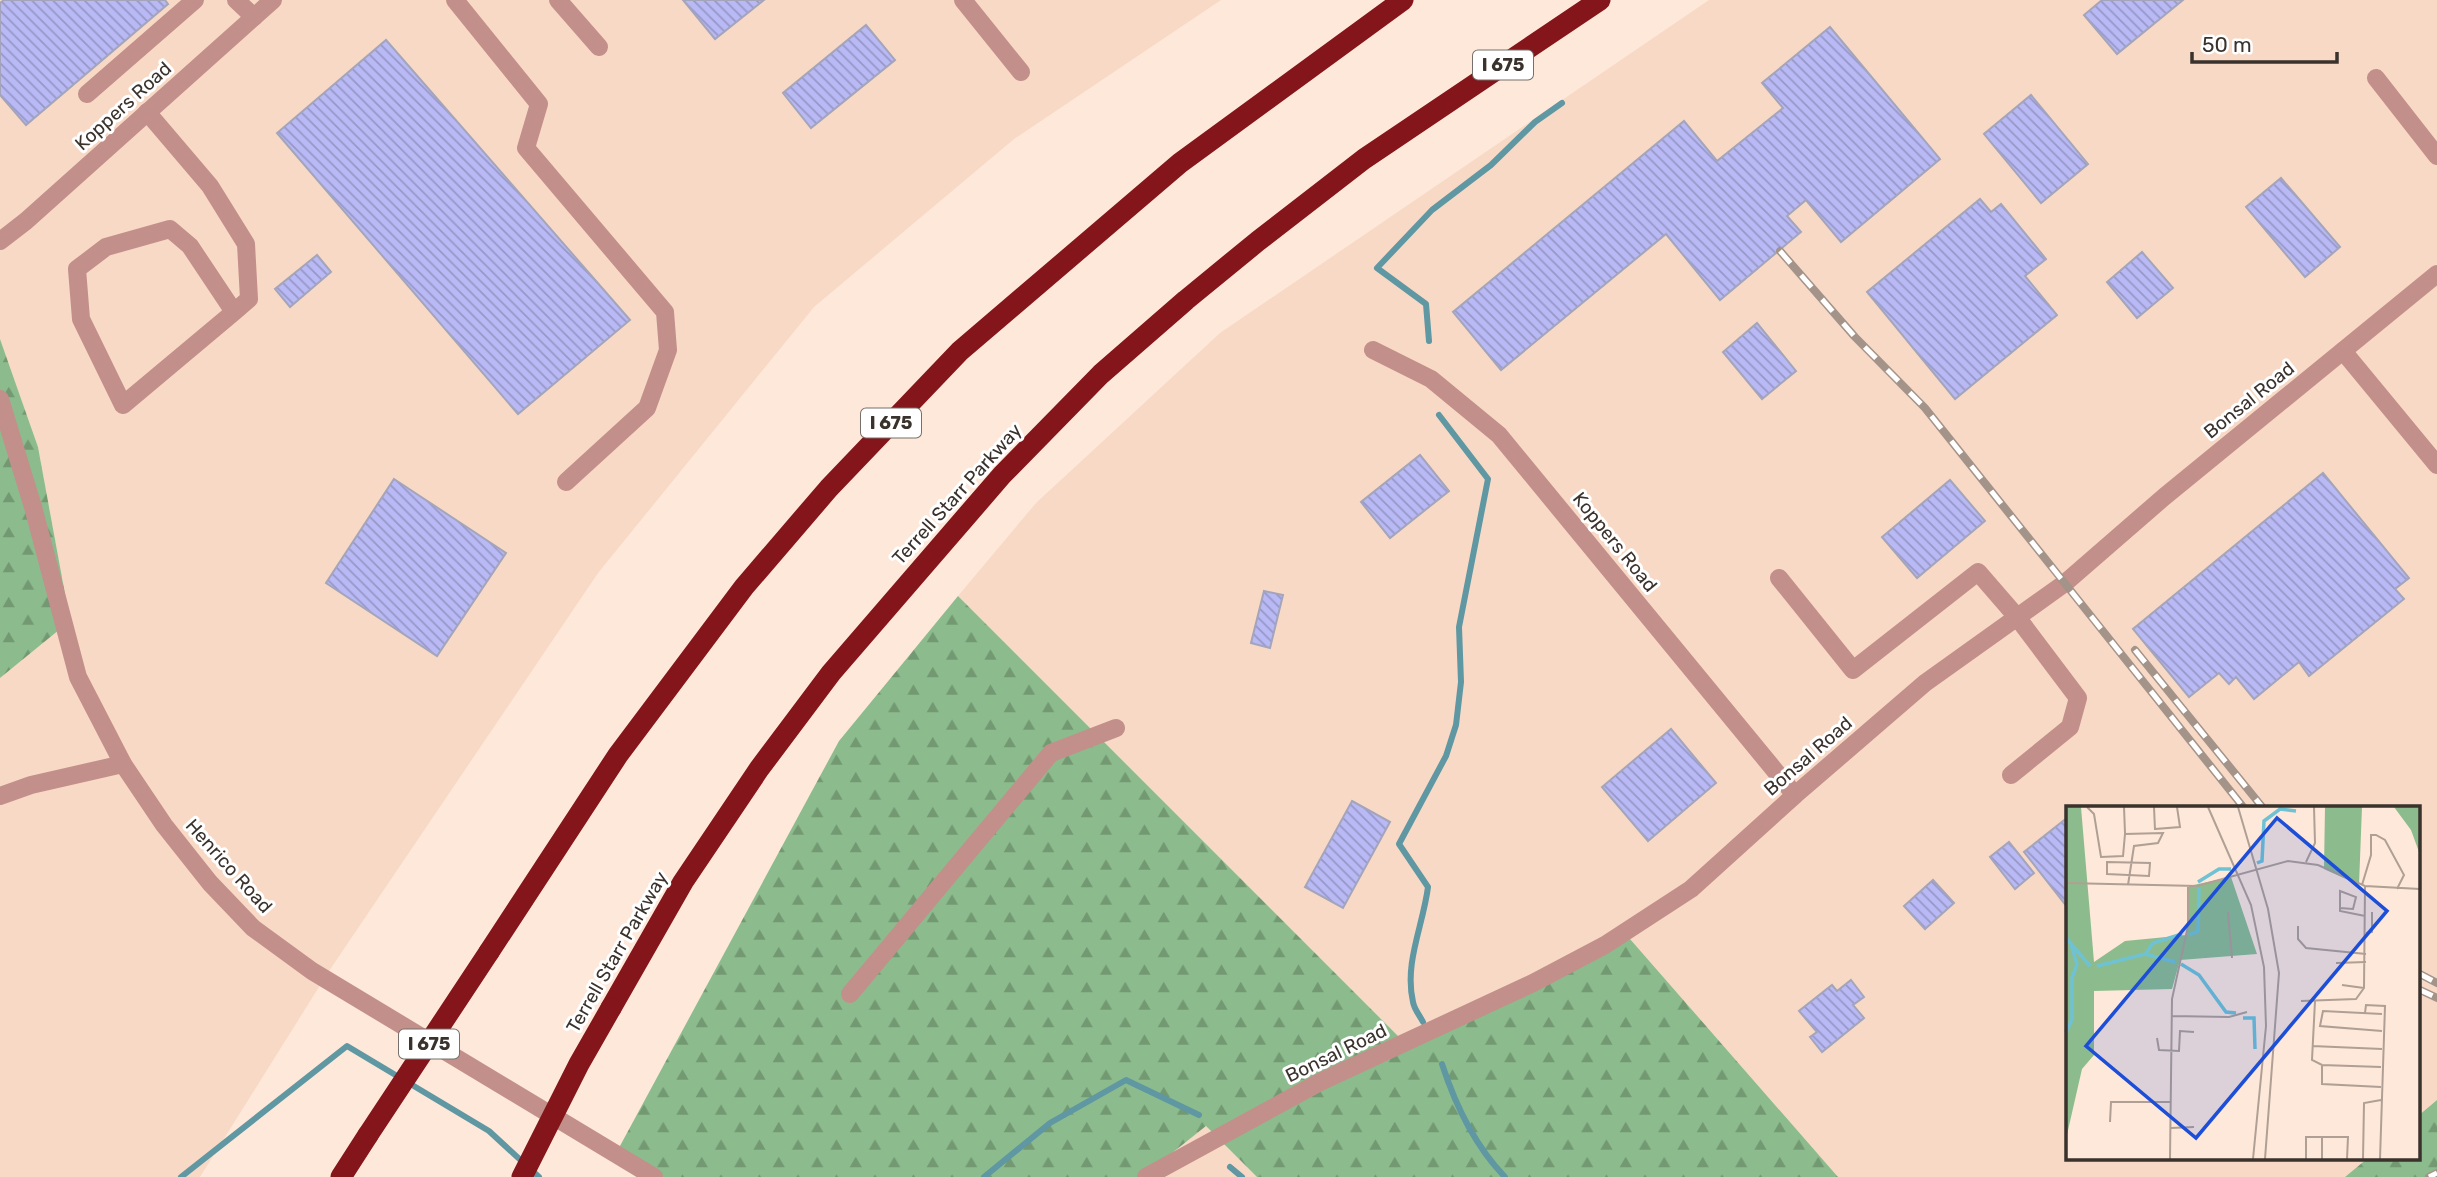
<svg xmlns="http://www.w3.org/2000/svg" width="2437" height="1177" font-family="Rubik,sans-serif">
	<defs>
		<pattern id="forest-firs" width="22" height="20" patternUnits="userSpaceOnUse" patternTransform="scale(1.75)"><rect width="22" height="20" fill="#8cbc8d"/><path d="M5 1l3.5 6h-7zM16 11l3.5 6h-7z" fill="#739973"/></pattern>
		<pattern id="building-back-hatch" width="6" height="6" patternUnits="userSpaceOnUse" patternTransform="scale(1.75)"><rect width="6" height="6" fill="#b8b9f5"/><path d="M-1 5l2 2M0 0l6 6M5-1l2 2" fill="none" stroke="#9797c7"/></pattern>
	</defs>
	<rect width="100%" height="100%" fill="#fee8d9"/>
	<g fill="#f7d9c6">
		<polygon points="0,0 1221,0 1014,139 814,307 598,573 329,971 200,1177 0,1177 0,678 70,621 38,447 0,339"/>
		<polygon points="1709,0 2437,0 2437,1100 2418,1116 2418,808 2068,808 2068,1158 2368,1158 2345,1177 1838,1177 1630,939 1406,1044 958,596 1036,503 1220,333"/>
		<polygon points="1206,1126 1257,1177 1142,1177"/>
	</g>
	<g fill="url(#forest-firs)">
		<polygon points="0,339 38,447 70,621 0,678"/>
		<polygon points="958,596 1406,1044 1630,939 1838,1177 1257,1177 1206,1126 1142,1177 645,1177 614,1157 839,741"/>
		<polygon points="2437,1100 2437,1177 2345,1177 2368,1158 2418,1158 2418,1116"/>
	</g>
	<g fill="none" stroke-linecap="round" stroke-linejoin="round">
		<g stroke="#5f97a2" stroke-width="6">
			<polyline points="1429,341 1426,304 1377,268 1432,210 1491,165 1535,122 1562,103"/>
			<path d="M1423,1022C1420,1016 1414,1009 1413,1002C1404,963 1423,926 1428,887L1399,844L1446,756L1456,725L1461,682L1459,627L1488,479L1439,415"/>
			<path d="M1442,1064C1455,1104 1475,1146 1505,1177"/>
			<polyline points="1230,1167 1242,1177"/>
			<polyline points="181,1177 347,1046 489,1131 539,1177"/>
			<polyline points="984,1177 1050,1123 1126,1080 1199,1115"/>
		</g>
	</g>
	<g fill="url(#building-back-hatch)" stroke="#a4a5bb" stroke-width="2">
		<polygon points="4,0 165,0 168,4 26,125 0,95 0,3"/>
		<polygon points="683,0 764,0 715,39"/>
		<polygon points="2102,0 2183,0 2117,54 2084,15"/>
		<polygon points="866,25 895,60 811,128 783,93"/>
		<polygon points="1830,27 1940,159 1841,242 1806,200 1787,216 1801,232 1720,300 1666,234 1501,370 1453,312 1684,121 1717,161 1783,108 1762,83"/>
		<polygon points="386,40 630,320 518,414 277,133"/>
		<polygon points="2031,95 2088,164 2041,203 1984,134"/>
		<polygon points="2281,178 2340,247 2305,277 2246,207"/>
		<polygon points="1980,199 1991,212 2001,204 2046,259 2025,276 2057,315 1955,399 1867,292"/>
		<polygon points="2142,252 2173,288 2137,318 2107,282"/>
		<polygon points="317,255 331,272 290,307 275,289"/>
		<polygon points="1757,323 1796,371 1762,399 1723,352"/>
		<polygon points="1420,455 1449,491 1390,538 1361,502"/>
		<polygon points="2323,473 2409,578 2395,589 2404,599 2309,676 2299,662 2254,699 2236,677 2229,684 2219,673 2189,697 2133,629"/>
		<polygon points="394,479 506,553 437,656 326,583"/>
		<polygon points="1950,480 1985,521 1917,578 1882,537"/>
		<polygon points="1264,591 1283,595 1270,648 1251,643"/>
		<polygon points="1671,729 1716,783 1648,841 1602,787"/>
		<polygon points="1352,801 1390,822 1343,908 1305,887"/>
		<polygon points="2068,817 2068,908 2024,852"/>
		<polygon points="2009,842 2034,873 2015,889 1990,857"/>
		<polygon points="1933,880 1954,903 1925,929 1904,906"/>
		<polygon points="1851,980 1864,997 1853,1005 1864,1018 1822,1052 1810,1037 1817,1032 1799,1011 1832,985 1837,991"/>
	</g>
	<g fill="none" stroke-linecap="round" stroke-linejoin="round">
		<g stroke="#c38f8a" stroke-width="18">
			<polyline points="236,0 254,17"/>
			<polyline points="455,0 539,104 526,148 665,312 668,350 647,408 566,482"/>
			<polyline points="558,0 599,47"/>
			<polyline points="963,0 1021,72"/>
			<polyline points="2376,78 2437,156"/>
			<polyline points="87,94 195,0"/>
			<polyline points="147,112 210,186 246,244 249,299 234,312 123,405 81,319 77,269 106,247 170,229 190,246 234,312"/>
			<polyline points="0,241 26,221 273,0"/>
			<polyline points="1373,350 1431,379 1499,435 1795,795"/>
			<polyline points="2343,351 2437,465"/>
			<polyline points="0,399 33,507 78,677 123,764 164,825 210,883 253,928 312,971 654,1177"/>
			<polyline points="1779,578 1853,670 1978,572 2017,617 2078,698 2070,727 2011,775"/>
			<polyline points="0,796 31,785 123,764"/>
			<polyline points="850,994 1051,753 1116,728"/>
			<polyline points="1146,1177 1320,1082 1533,983 1605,945 1691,889 1795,795 1925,683 2065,583 2164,497 2437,274"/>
		</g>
		<g stroke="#84151a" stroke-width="21">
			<polyline points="489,952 618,755 744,587 829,488 960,351 1180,163 1403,0"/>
			<polyline points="611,1008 683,882 759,769 831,673 1002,475 1101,374 1186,300 1258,241 1364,159 1600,0"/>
			<polyline points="341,1177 368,1135"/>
		</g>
		<g stroke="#a39389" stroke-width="8">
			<g id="rail">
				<polyline points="1780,251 1855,337 1925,408 2244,808"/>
				<polyline points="2135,650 2263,808"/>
				<polyline points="2418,973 2437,983"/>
				<polyline points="2418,989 2437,998"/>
				<polyline points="2429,1177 2437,1173"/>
			</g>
		</g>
		<use href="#rail" stroke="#fff" stroke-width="5" stroke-dasharray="16" stroke-linecap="butt"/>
		<g stroke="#84151a" stroke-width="21">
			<polyline points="368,1135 489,952"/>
			<polyline points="522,1177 579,1064 611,1008"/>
		</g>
	</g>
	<g text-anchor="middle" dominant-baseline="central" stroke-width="6" stroke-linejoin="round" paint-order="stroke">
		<g fill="#fff" stroke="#75706b" stroke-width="2">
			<rect x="1473" y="50.5" width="60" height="29" rx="5"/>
			<rect x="861" y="408.5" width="60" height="29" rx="5"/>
			<rect x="399" y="1029.5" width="60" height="29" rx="5"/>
		</g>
		<g font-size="18" font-weight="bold" fill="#3a322c">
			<text x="1503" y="65">I 675</text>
			<text x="891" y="423">I 675</text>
			<text x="429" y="1044">I 675</text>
		</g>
		<g font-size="19" fill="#3a322c" stroke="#fff">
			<text transform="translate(123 106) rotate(-42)">Koppers Road</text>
			<text transform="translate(2249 400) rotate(-39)">Bonsal Road</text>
			<text transform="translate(957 494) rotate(-48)">Terrell Starr Parkway</text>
			<text transform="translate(1615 542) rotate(51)">Koppers Road</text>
			<text transform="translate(1808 756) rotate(-41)">Bonsal Road</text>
			<text transform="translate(229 866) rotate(48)">Henrico Road</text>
			<text transform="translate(617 952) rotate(-60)">Terrell Starr Parkway</text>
			<text transform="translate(1336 1053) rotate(-26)">Bonsal Road</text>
		</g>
	</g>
	<g transform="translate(2066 806)">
		<rect width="354" height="354" fill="#fee8d9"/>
		<path d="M0,1H15L28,156L59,135L121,129L123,80L165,71L191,148L114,154L106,183L28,185V249L16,263L0,333ZM259,1H296L293,79L258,63ZM328,1H353V46L345,24Z" fill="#8cbc8d"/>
		<path fill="none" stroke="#6fc2d4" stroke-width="3.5" d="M191,57L196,55L198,15L214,3L230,5M132,76L153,63H165M123,129L132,125L133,82M0,132L24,160M80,147L87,137L116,128M115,158L133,169L160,206L170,207M31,160L79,148L109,156M177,212H188L189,243M0,226L6,213V172L11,158L5,138"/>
		<path fill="none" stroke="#b09f94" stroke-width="2" d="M21,1L28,8L35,51L57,50L59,28L97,27L92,37L68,40L62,79M58,1L59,27M88,1L89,24M142,1L185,99L198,161L200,220L187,353M172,1L202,103L213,167L199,353M89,23L114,21L111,1M41,56L84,57L83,70L41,68ZM240,56L249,37L248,1M0,77L131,80L222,55L252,59L299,80L354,83M296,79L305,49V29H310L319,34L338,69L331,83M274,102L287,103L290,91L274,85V105L299,110M162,106L166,152M232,120V133L240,142L300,148M300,127L306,126V106M270,157L300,156M276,179L298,182M235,195L290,193L298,182L299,80M249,195L246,254L256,259L315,261M299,207L300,199L319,200L314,353M106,210L163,211L181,206M316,225L254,220L257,205L316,208M91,232L93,244L113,245L114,225L128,226M246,240L316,243M256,259V278L315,281M44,316L45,296H105M105,322L128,321M104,353L106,193L122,120V80M240,353V331H282L281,353M256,353V331M297,353L298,297L315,294"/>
		<path fill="#1d4ed8" fill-opacity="0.15" stroke="#1d4ed8" stroke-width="3.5" d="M211,12L321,105L130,332L20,240Z"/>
		<rect width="354" height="354" fill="none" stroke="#3a322c" stroke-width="3.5"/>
	</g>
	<path d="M2192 52v10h145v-10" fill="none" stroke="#3a322c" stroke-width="3.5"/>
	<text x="2202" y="52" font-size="21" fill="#3a322c" stroke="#ffffff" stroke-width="5" paint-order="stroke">50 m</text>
</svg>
